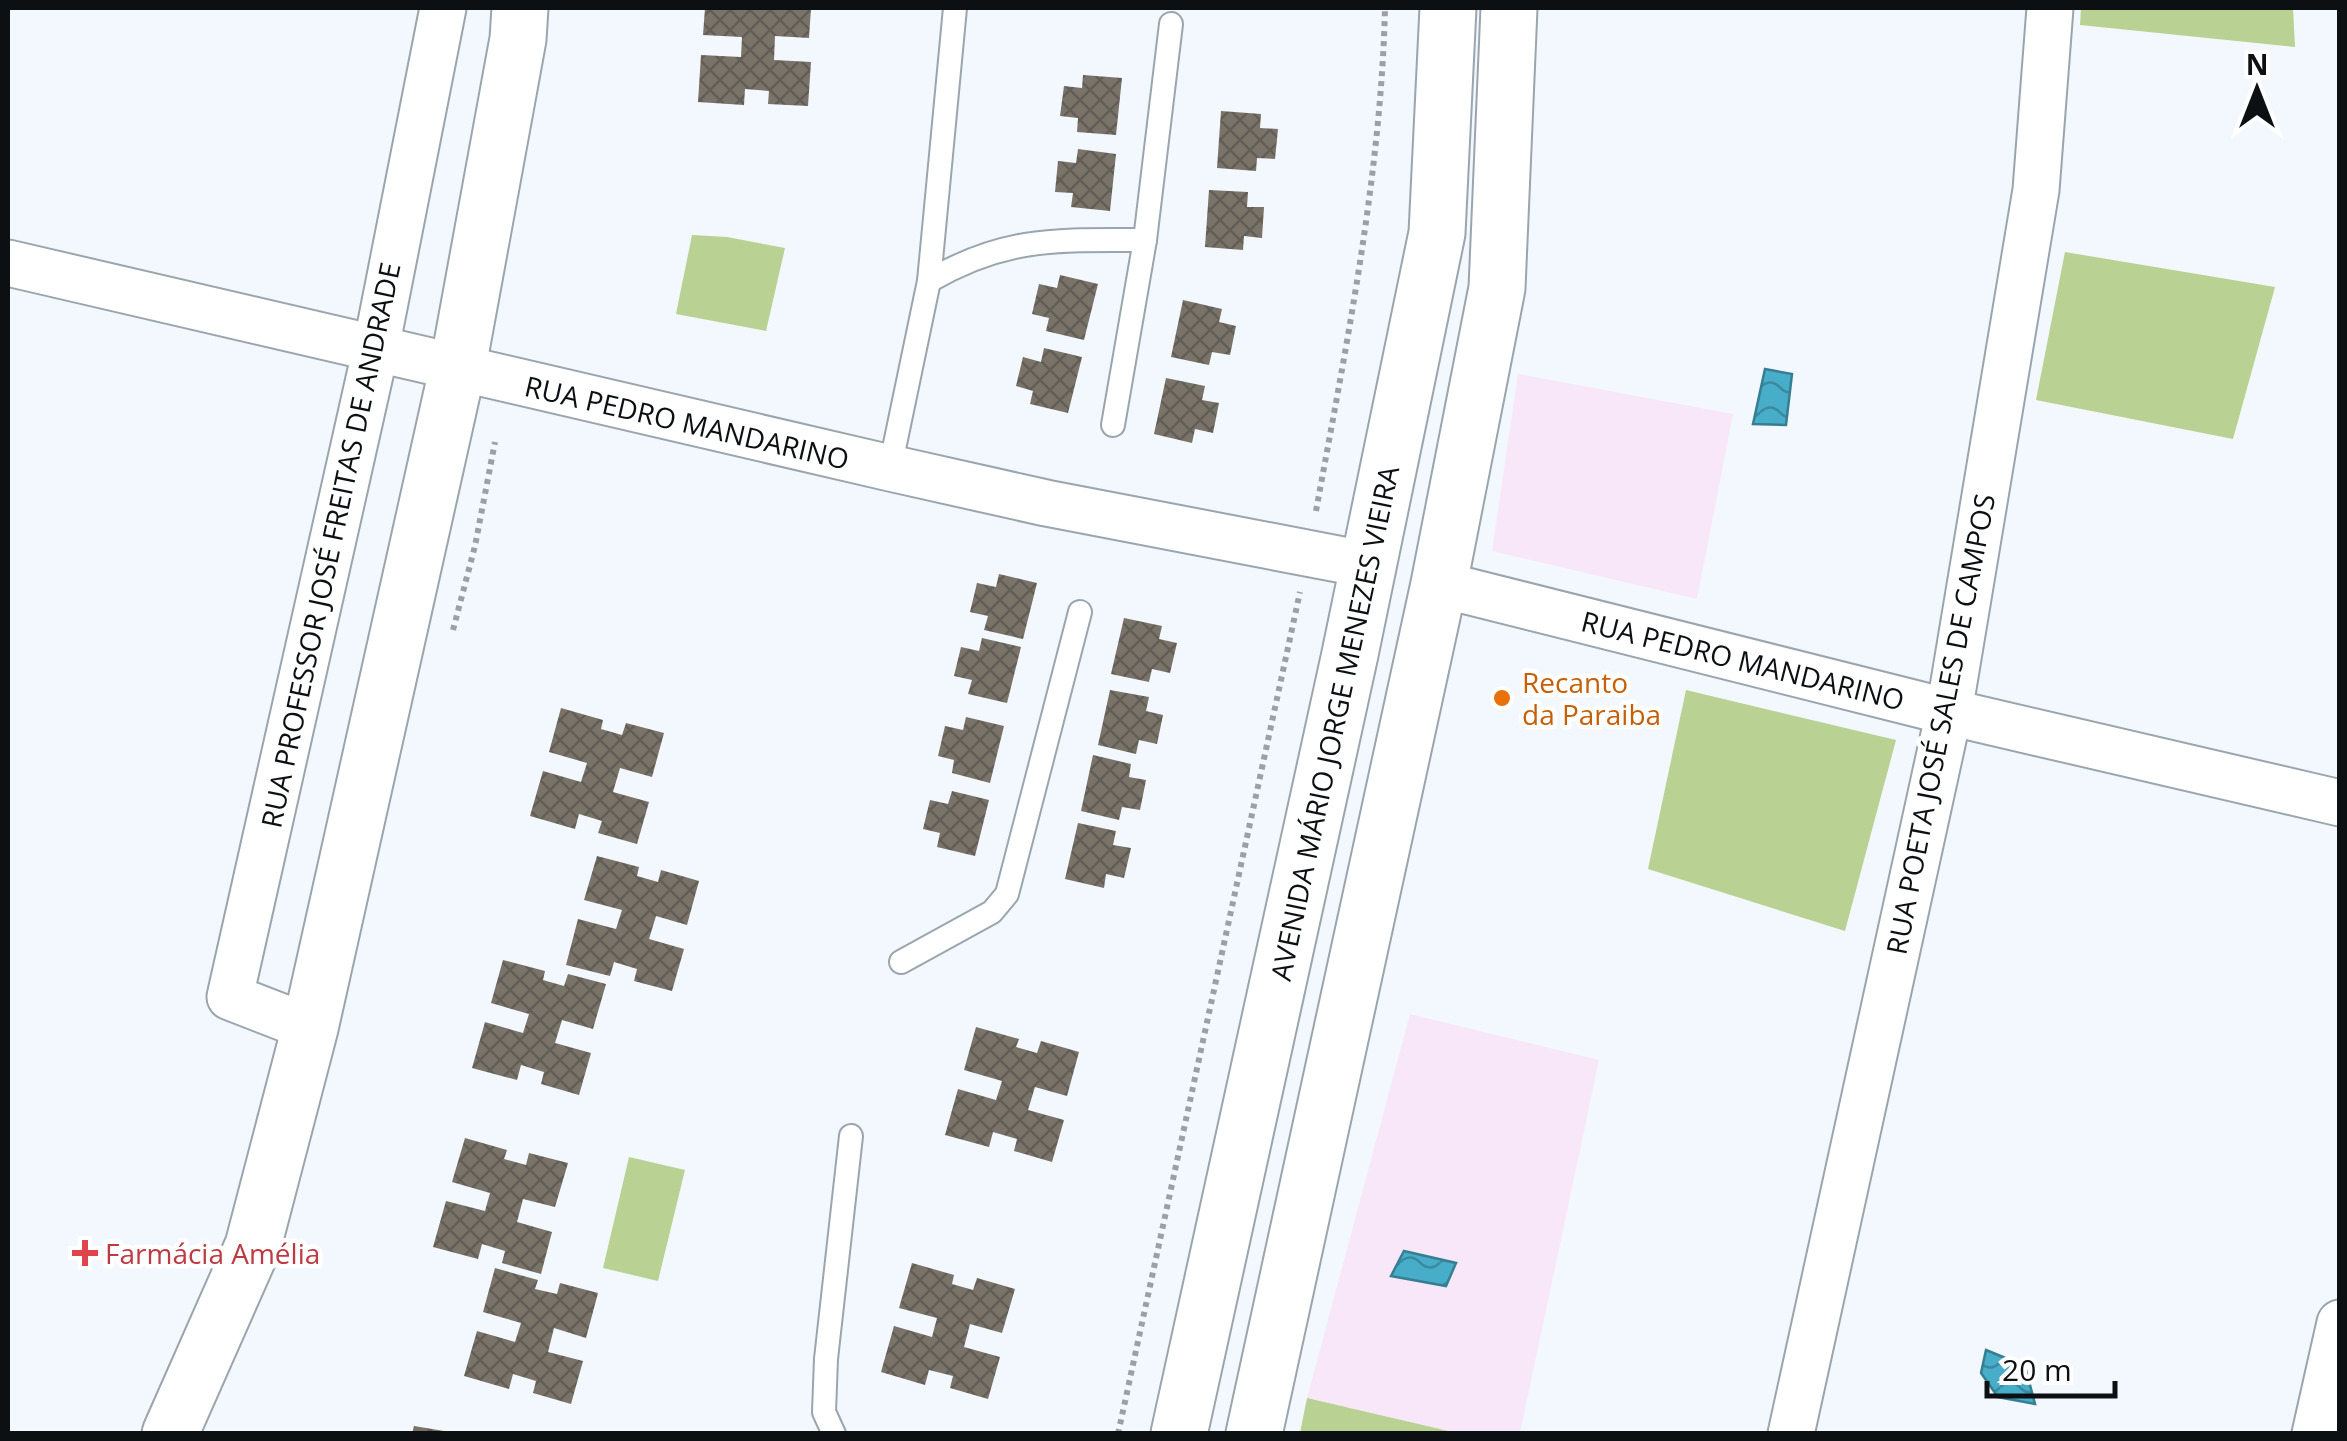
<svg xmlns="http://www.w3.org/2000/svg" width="2347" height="1441" font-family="'Open Sans',sans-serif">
	<defs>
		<pattern id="water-waves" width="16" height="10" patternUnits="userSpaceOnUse" patternTransform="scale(2.5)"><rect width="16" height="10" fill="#47adc8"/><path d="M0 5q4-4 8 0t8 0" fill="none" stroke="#3a8ba1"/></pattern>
		<pattern id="building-cross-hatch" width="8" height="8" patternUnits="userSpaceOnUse" patternTransform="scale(2.5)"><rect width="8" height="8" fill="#797369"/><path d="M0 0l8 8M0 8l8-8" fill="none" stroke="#625d55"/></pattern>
	</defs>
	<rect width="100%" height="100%" fill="#f2f8fe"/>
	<g fill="#f8e7f9">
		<polygon points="1518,374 1733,414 1697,599 1492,551"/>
		<polygon points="1410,1014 1599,1060 1520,1433 1457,1433 1307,1398"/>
	</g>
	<g fill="#b9d193">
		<polygon points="2081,8 2293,8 2295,47 2080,25"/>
		<polygon points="692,235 727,237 785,248 766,331 676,314"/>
		<polygon points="2065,252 2275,287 2233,439 2036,400"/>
		<polygon points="1686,690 1896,740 1845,931 1648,869"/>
		<polygon points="629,1157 685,1170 658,1281 603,1268"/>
		<polygon points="1307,1398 1457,1433 1300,1433"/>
	</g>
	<g fill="url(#water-waves)" stroke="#367e92" stroke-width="2.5">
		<polygon points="1765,369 1792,374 1786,425 1753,424"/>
		<polygon points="1404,1251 1456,1263 1446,1286 1391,1276"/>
		<polygon points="1986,1350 2025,1366 2035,1404 1998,1397 1981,1373"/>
	</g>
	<g fill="url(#building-cross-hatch)">
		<polygon points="705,8 811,8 809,38 775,36 774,60 811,62 808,106 768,104 769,91 745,89 744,105 698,102 701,55 741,57 742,37 703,35"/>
		<polygon points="1083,75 1122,78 1116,135 1077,132 1078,118 1060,116 1064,86 1082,88"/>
		<polygon points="1221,111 1261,114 1260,128 1278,129 1275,159 1257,158 1256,171 1217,168"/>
		<polygon points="1078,149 1116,154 1110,211 1071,207 1073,193 1055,192 1058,161 1076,163"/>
		<polygon points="1209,190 1248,192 1247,207 1264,207 1262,238 1244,236 1243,250 1205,247"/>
		<polygon points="1060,275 1098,284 1084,340 1046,331 1049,318 1032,314 1039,284 1057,288"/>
		<polygon points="1183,300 1222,309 1219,322 1236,326 1230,355 1212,352 1209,365 1171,357"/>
		<polygon points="1044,348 1082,357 1068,413 1030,404 1033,391 1016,386 1023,357 1041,362"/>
		<polygon points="1166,378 1205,386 1202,400 1219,403 1213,433 1195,429 1192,443 1154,434"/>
		<polygon points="999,574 1037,583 1023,639 984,630 988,616 970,612 977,583 996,587"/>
		<polygon points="1124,618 1162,626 1159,639 1177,643 1170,673 1152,669 1149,682 1111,674"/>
		<polygon points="982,638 1021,647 1007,703 968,694 972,680 954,676 961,647 979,651"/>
		<polygon points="1110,690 1149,697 1146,711 1163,715 1157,744 1139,740 1136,754 1098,745"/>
		<polygon points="561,708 603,720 601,729 622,735 626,723 664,733 652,777 620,768 613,792 649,802 637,844 598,833 602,821 579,814 575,829 530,816 543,771 581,782 587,763 549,752"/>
		<polygon points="966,717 1004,726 990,783 952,773 954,760 938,756 945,726 963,730"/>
		<polygon points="1093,755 1131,764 1129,777 1146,780 1140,810 1122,807 1119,820 1081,811"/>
		<polygon points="952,791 989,800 975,856 937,847 940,833 923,829 930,800 948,804"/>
		<polygon points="1078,823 1116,831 1113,845 1131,848 1124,878 1106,874 1104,888 1065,879"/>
		<polygon points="597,856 639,867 637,876 658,882 661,870 699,881 687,925 656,916 649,939 684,949 672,991 634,981 637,969 614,962 610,976 566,965 578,919 616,929 622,910 584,900"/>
		<polygon points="503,960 545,971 543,980 564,986 568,974 606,984 593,1029 562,1020 555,1043 591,1053 579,1095 541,1084 544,1072 521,1065 517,1080 472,1068 485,1022 523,1033 529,1014 491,1003"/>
		<polygon points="976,1027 1019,1039 1016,1047 1037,1053 1041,1041 1079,1052 1067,1096 1035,1087 1028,1110 1064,1120 1052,1162 1014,1151 1017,1139 993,1132 989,1147 945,1135 958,1089 996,1100 1002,1081 964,1070"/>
		<polygon points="465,1138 507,1150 504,1159 526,1165 529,1153 568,1163 555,1207 523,1199 517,1222 552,1232 541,1274 502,1263 505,1251 482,1244 478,1259 433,1247 446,1201 485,1211 490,1193 452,1182"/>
		<polygon points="912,1263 954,1275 952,1284 973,1290 977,1278 1015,1289 1002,1333 970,1324 964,1347 1000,1357 988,1399 950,1388 953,1376 929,1370 925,1385 881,1372 894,1326 932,1337 937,1318 899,1308"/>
		<polygon points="495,1268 538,1280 535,1289 557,1294 560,1283 598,1293 586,1338 554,1328 548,1352 583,1361 571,1404 533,1393 536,1381 513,1374 509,1389 464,1376 477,1331 515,1342 521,1323 483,1312"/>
		<polygon points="414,1426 444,1431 444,1434 412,1434"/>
	</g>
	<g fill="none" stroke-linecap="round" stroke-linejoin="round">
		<g stroke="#9ba5ad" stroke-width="26">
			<g id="lane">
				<path d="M929,281C1006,236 1059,240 1145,240"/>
				<polyline points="1113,425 1145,240 1171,24"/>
				<polyline points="890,468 929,281 955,8"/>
				<polyline points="901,962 992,912 1007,894 1080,612"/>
				<polyline points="834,1434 824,1412 826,1359 851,1136"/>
			</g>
		</g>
		<g stroke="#9ba5ad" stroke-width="49">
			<g id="street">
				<polyline points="8,263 890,468 1046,503 1369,565"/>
				<polyline points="1439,584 1949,712 2340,803"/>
				<polyline points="310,1028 230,997 376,348 443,8"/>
				<polyline points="1791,1434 1949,712 2036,190 2050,8"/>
				<polyline points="2315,1434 2340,1323"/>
			</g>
		</g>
		<g stroke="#9ba5ad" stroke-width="59">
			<polyline id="secondary" points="170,1434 253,1246 310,1028 458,366 518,39 520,8"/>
		</g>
		<g stroke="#9ba5ad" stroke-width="59">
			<g id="primary">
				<polyline points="1179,1434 1350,654 1437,233 1448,8"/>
				<polyline points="1254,1434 1439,584 1497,288 1509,8"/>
			</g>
		</g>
		<g stroke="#9ba0a5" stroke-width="6" stroke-dasharray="5 5" stroke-linecap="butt">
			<path d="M1316,511C1346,347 1381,175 1385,8"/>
			<polyline points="453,630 475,546 495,442"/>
			<polyline points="1118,1434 1300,592"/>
		</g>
		<use href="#lane" stroke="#fff" stroke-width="22"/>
		<use href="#street" stroke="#fff" stroke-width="45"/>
		<use href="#secondary" stroke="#fff" stroke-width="55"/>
		<use href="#primary" stroke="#fff" stroke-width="55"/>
	</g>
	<circle fill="#e8710a" stroke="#fff" stroke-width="4" cx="1502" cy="698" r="10"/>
	<path fill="#e0444e" stroke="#fff" stroke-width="4" d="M80 1238h10v10h10v10h-10v10h-10v-10h-10v-10h10z"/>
	<g text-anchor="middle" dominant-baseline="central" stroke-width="9" stroke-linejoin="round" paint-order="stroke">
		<g font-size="28" fill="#0d1013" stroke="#fff">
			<text transform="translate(687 422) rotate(13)">RUA PEDRO MANDARINO</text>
			<text transform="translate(330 545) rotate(-78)">RUA PROFESSOR JOSÉ FREITAS DE ANDRADE</text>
			<text transform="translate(1743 660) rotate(14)">RUA PEDRO MANDARINO</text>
			<text transform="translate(1334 723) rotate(-78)">AVENIDA MÁRIO JORGE MENEZES VIEIRA</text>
			<text transform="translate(1940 724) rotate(-79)">RUA POETA JOSÉ SALES DE CAMPOS</text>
		</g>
		<g font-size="28" fill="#c56008" stroke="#fff" text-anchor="start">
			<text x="1522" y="682">Recanto<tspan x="1522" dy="32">da Paraiba</tspan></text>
		</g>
		<g font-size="28" fill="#be3a42" stroke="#fff" text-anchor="start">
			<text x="105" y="1253">Farmácia Amélia</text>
		</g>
	</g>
	<rect width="2347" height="1441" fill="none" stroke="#0d1013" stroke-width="20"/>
	<g transform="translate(2257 90)" stroke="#ffffff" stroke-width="8" paint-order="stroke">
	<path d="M0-8L18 38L0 25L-18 38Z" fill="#0d1013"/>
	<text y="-15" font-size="28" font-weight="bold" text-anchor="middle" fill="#0d1013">N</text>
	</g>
	<path d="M1987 1381v15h128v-15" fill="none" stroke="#0d1013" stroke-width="5"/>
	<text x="2002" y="1381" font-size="30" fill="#0d1013" stroke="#ffffff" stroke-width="8" paint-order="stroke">20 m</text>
</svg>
